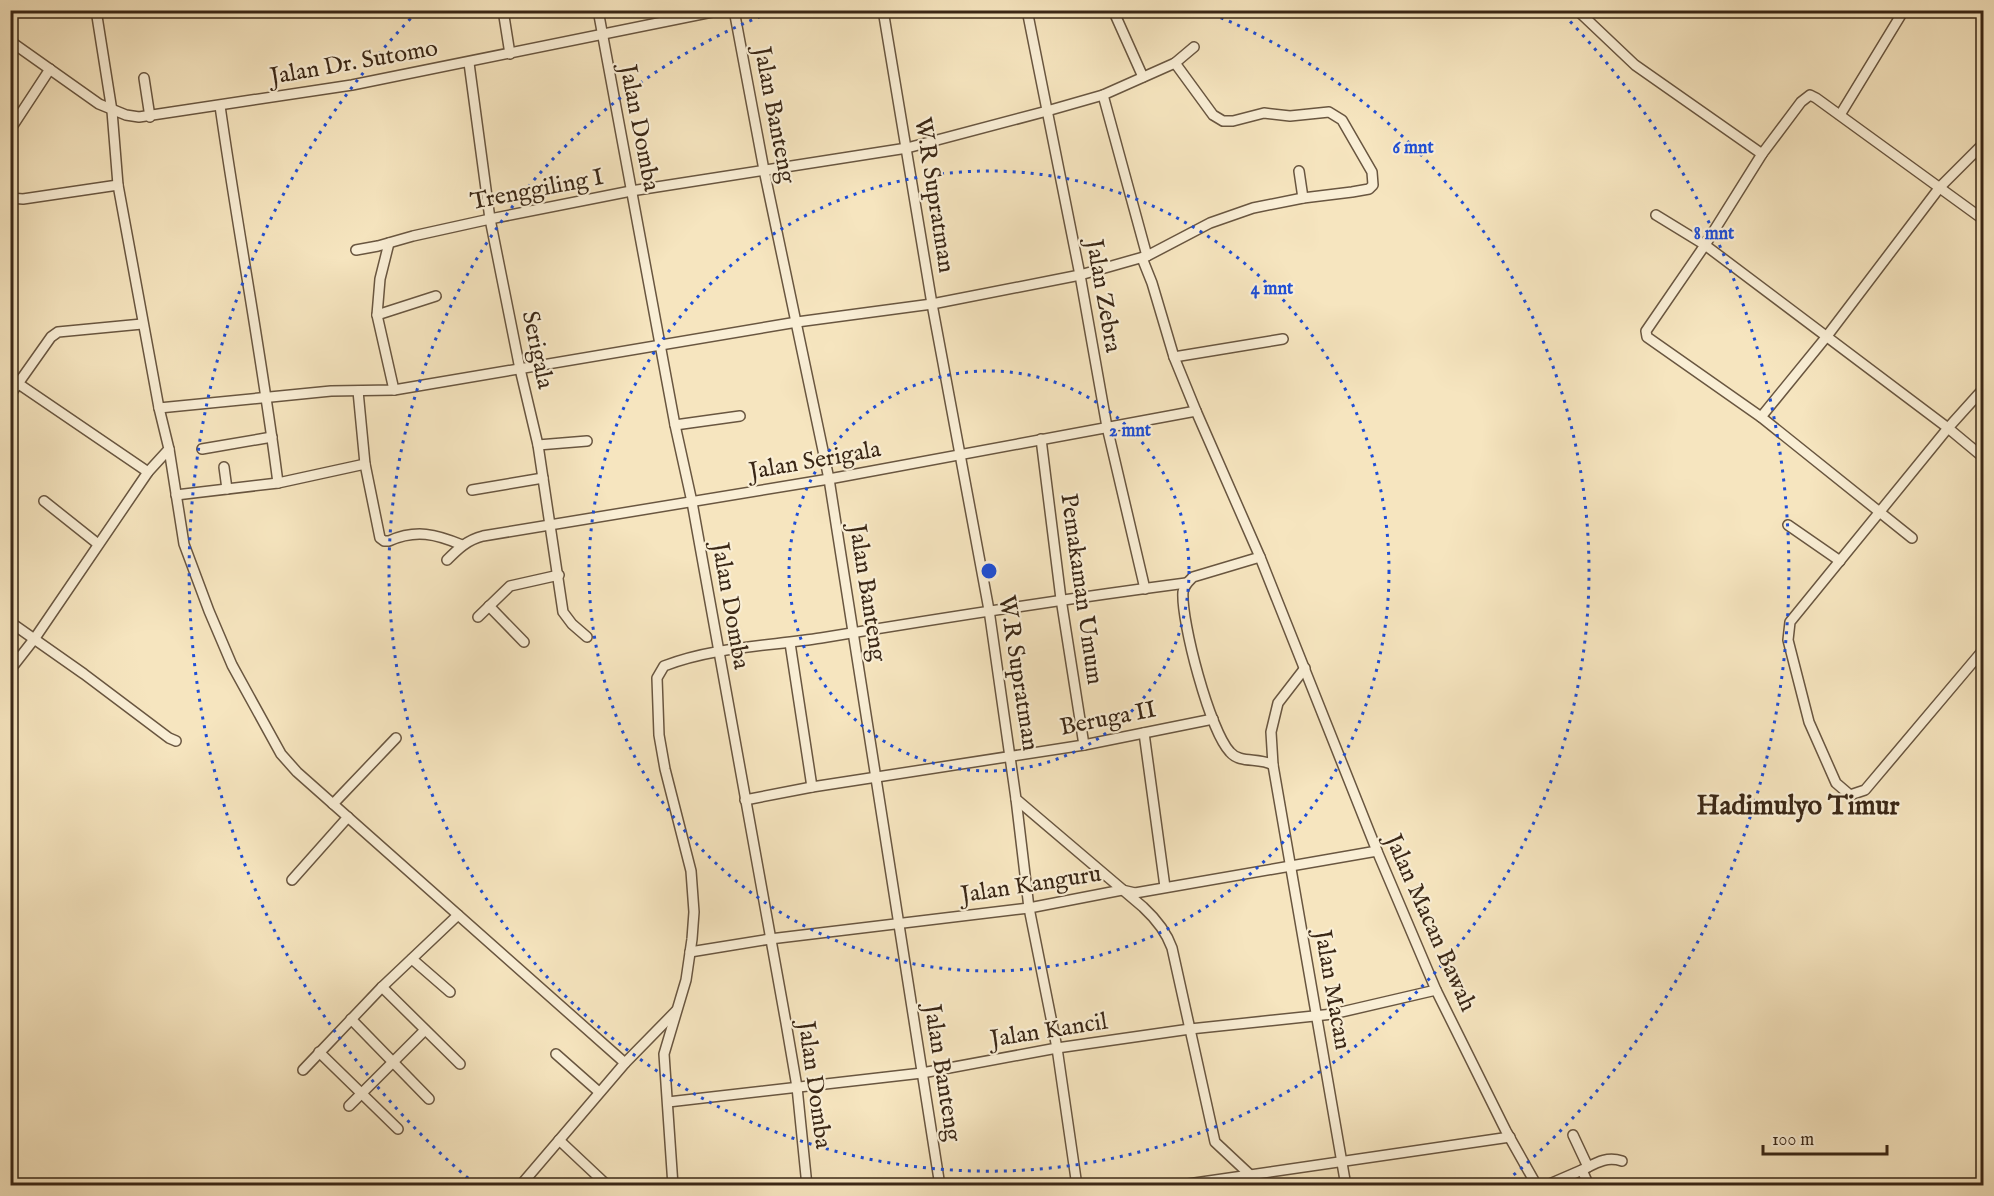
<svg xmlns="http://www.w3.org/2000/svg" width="1994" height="1196" font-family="'IM FELL English',serif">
	<rect width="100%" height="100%" fill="#f6e5bf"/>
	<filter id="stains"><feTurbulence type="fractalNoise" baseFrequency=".00333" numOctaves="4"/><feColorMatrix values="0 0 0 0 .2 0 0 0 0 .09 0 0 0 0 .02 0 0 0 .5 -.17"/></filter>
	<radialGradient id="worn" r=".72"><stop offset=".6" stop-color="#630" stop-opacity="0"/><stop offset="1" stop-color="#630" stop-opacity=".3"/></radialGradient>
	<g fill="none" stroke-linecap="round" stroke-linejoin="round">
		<g stroke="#695640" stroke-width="12">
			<g id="minor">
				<polyline points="503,10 510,54"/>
				<polyline points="598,10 675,425 692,502 786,1023 797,1087 807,1186"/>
				<polyline points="734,10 764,170 829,479 940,1186"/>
				<path d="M883,10L932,304L989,610L1016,799L1143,907C1156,919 1166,931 1172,948L1215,1142L1262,1186"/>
				<polyline points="1027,10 1080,275 1107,427 1145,589"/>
				<polyline points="1113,10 1143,77"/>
				<polyline points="1577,10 1635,65 1762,154 1705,245 1948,428 1984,458"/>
				<polyline points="10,41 99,104 126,115 139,117 352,85 722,10"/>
				<polyline points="469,63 490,219 520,369 538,445 563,612 572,624 587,637"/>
				<polyline points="144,78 150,117"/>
				<polyline points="1103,95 1147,256"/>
				<path d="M220,106C238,232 262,357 278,483"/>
				<polyline points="1840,115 1904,10"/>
				<polyline points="10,130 50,69"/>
				<polyline points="1762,154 1801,102 1810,95 1816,98 1984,220"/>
				<polyline points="1299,171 1303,198"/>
				<polyline points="10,198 23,199 118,185"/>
				<polyline points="1656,215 1705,245 1646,331 1647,337 1761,417 1912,538"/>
				<polyline points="389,243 380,279 377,315 394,390"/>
				<polyline points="356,250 378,246 413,236 490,219 631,191 907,148 1047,111 1103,95 1175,63 1194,47"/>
				<polyline points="1142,258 1152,283 1174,357 1196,411 1260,557 1377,851 1436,990 1506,1131 1537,1186"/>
				<polyline points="377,315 436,296"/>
				<polyline points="1174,357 1283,339"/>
				<polyline points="10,378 148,472"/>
				<polyline points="1984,388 1948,428 1790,622 1788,640 1809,722 1836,783 1850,795 1865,790 1984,649"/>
				<path d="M358,391L365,464L380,538L384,541H389C416,529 436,534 462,545"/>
				<polyline points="10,395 51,337 58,332 142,324"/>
				<polyline points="159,408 331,391 394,390 797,322 932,304 1080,275 1147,256 1210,223 1253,208 1303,198 1352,192 1369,189 1373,185 1372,172 1342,120 1329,112 1290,116 1264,113 1233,121 1223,121 1213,115 1175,63"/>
				<polyline points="1761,417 1827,336 1940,187 1984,143"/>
				<polyline points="675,425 740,416"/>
				<polyline points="1041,439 1061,599 1084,745"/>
				<polyline points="538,445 587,441"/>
				<polyline points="169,449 184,544 209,611 232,665 281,754 297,772 625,1063"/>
				<polyline points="202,449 272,437"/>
				<polyline points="224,467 227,489"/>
				<polyline points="472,490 543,478"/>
				<polyline points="176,495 278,483 365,464"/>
				<polyline points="44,501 98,544"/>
				<polyline points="1788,525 1840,561"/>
				<path d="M1260,557L1193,577C1188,582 1184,585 1183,592C1181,622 1210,731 1230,752C1240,764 1259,757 1273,765"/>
				<path d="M447,560C458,549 467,540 483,536L829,479L1196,411"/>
				<polyline points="489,606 524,642"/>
				<polyline points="478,617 510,586 559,575"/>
				<polyline points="10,622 84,674 169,738 176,741"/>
				<polyline points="790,643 812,787"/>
				<polyline points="1305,668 1278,703 1271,732 1273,765 1346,1186"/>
				<polyline points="10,670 35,638 148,472 169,449 159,408 118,185 112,111 96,10"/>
				<polyline points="1144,733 1165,887"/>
				<polyline points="1016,799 1029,908 1057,1048 1077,1186"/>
				<polyline points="745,800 812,787 1084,745 1213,719"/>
				<polyline points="333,804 396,738"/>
				<polyline points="292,880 348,817"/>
				<polyline points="690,952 770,939 1029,908 1122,890 1135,893 1377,851"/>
				<polyline points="412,959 450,992"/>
				<polyline points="382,987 460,1064"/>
				<polyline points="351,1019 429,1099"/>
				<polyline points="319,1052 398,1129"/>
				<polyline points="556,1054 599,1092"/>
				<polyline points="303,1070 382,987 458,915"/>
				<polyline points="668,1102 922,1073 1057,1048 1190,1029 1333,1014 1436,990"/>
				<polyline points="349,1106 425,1030"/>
				<polyline points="1573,1135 1588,1167"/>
				<polyline points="559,1140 608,1186"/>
				<path d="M1582,1170C1596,1163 1606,1156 1622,1161"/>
				<polyline points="520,1186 625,1063 676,1011"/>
				<path d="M673,1186L664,1054L686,980L692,939L694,912L691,871L665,769L659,735L657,678L664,666C713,647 769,646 821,638C942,618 1064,599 1186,583"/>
				<polyline points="1174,1186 1510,1137"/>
				<polyline points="1545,1186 1582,1170 1589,1186"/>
			</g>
		</g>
		<use href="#minor" stroke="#f9eed5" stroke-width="9"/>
	</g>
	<g fill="none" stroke="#1d4ed8" stroke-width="3" stroke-dasharray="3 6">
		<circle cx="989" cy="571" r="200"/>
		<circle cx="989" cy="571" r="400"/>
		<path d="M1204 11A600 600 0 1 1 774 11"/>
		<path d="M475 1184A800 800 0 0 1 414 15M1564 15A800 800 0 0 1 1503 1184"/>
	</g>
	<g text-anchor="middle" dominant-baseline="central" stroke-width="4.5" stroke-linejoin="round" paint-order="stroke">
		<g font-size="24" fill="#3a2716" stroke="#f9eed5">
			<text transform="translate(354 63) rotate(-10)">Jalan Dr. Sutomo</text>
			<text transform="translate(774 115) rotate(79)">Jalan Banteng</text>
			<text transform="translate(639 128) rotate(79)">Jalan Domba</text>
			<text transform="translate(537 190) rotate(-11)">Trenggiling I</text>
			<text transform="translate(934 195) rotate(81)">W.R Supratman</text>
			<text transform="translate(1103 296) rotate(80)">Jalan Zebra</text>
			<text transform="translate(537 350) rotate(78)">Serigala</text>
			<text transform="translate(815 461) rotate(-10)">Jalan Serigala</text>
			<text transform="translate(1081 589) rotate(82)">Pemakaman Umum</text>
			<text transform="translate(867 593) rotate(81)">Jalan Banteng</text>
			<text transform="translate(730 606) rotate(80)">Jalan Domba</text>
			<text transform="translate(1018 673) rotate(81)">W.R Supratman</text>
			<text transform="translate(1108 719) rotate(-11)">Beruga II</text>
			<text transform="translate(1031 885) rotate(-9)">Jalan Kanguru</text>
			<text transform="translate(1430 923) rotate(66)">Jalan Macan Bawah</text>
			<text transform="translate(1332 990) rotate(80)">Jalan Macan</text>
			<text transform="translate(1049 1031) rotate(-9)">Jalan Kancil</text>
			<text transform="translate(942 1073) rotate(81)">Jalan Banteng</text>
			<text transform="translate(814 1085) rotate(82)">Jalan Domba</text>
		</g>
		<g font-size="27" font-weight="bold" fill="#3a2716" stroke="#f9eed5">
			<text x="1798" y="807">Hadimulyo Timur</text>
		</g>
	</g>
	<circle cx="989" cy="571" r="9" fill="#1d4ed8" stroke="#f9eed5" stroke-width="3"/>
	<g font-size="18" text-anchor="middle" font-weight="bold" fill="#1d4ed8" stroke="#f9eed5" stroke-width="4.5" stroke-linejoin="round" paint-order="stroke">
		<text x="1413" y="153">6 mnt</text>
		<text x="1714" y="239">8 mnt</text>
		<text x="1272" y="294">4 mnt</text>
		<text x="1130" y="436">2 mnt</text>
	</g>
	<rect width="1994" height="1196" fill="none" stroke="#f6e5bf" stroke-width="36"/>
	<rect x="12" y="12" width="1970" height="1172" fill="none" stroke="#3a2716" stroke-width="3"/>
	<rect x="18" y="18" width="1958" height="1160" fill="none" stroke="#3a2716" stroke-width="1.5"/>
	<path d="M1763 1145v9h124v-9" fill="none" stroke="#3a2716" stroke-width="3"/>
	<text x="1772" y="1145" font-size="18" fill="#3a2716" stroke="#f9eed5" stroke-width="4.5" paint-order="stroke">100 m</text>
	<rect width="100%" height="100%" filter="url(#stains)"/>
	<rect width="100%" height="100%" fill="url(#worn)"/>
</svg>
